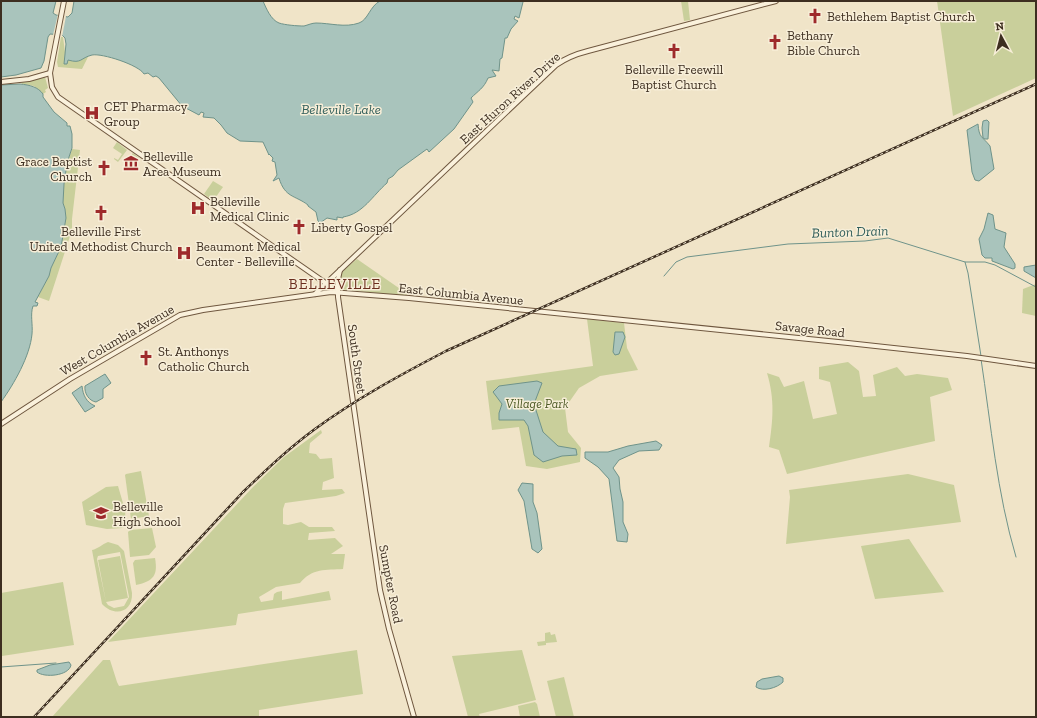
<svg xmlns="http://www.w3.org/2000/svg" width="1037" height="718" font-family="'Zilla Slab',serif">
	<rect width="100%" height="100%" fill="#f0e4c8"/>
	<g fill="#c9cf9b" fill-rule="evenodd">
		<polygon points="681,1 688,1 690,20 684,21"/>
		<polygon points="937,1 1036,1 1036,78 953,116"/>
		<polygon points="61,37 63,37 65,52 64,64 68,60 88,57 82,69 58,67 57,62"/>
		<polygon points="43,77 45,77 48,88 45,90 46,92 43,94 34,86 22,84 21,82"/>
		<polygon points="117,142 127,150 118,162 114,159 114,158 118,160 122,154 113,148"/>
		<polygon points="72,149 80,150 72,219 72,230 49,301 38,297 49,276 51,268 61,247 66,218 65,209 63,203 64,183 67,163"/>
		<polygon points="133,153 139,158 133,169 124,164"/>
		<polygon points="213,181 223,187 213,201 204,194"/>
		<path d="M357,259L406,293L407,294L405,296L340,289C338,271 344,270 357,259Z"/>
		<polygon points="1036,284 1036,316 1022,313 1023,289"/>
		<polygon points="587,319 624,323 627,348 638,370 600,376 579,388 565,408 568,432 581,448 580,462 547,469 526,466 519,427 492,430 486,381 593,366"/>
		<path d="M848,362L859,371L863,397L876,396L873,375L897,367L905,376L917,374L948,378L952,390L930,397L935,441L787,474L779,450L769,447C773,420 775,400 767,373L779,377L784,387L804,381L813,419L837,414L830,382L819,379V367Z"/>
		<path d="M321,430L322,433L310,443L309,453L316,454L320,459L332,458L334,478L323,482L322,490L342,489L345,493L336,496L285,503L283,509V524L288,525L301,522L309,527H332L335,531L309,533L308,540L335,538L343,546L331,554H345L343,569C326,570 312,568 300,583L276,587L259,597L261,602L273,600L274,594L277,592L282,591V600L329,591L331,600L238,614L236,625L108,642L253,487L284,457Z"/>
		<polygon points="141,471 149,516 131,519 125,475 126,474"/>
		<polygon points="908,474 954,485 961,522 786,544 790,497 789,490"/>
		<polygon points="118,486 125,510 126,525 123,528 107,529 86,525 82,502 106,487"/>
		<polygon points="152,528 156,547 149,555 130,557 128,532 130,530"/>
		<polygon points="909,539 944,592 875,599 861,546"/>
		<path d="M108,542L118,545L124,551L132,593C133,613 114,617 102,604L92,550C98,549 102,544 108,542ZM120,552L129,597L124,606L114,608L108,605L106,602L128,598L120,556L98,560L106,602L97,559L98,556Z"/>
		<path d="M155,558C158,575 154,581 136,585L133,563L135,560Z"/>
		<polygon points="63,582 74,645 2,656 1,593"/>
		<polygon points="550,632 551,635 555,634 557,642 546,643 546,645 538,646 537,642 545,641 545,633"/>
		<polygon points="357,650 363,694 259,710 259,717 52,717 103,660 110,660 117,682 119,686"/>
		<polygon points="522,650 536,700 479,714 480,717 468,717 452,656"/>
		<polygon points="564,677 574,717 556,717 547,681"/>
		<polygon points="535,702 537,704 540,717 520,717 518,706"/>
	</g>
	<g fill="#a9c4bc" stroke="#6f938a">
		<path d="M1,1H56L53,13L56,15L68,17L72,13L74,1H263C266,8 271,20 279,23C285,25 297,26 304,26C308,25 312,23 316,23C330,23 345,28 359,23C368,20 370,6 380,1H523V2L519,18L515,16L514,19L518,21L511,29L507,38H505L502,58L500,59L499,71L492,70L496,76L488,78C484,88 478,91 471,98L473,102L454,129L429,152L427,149L398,170L393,176L388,179L387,183C373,195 363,214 343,217V218L337,217V220L327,218L320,223L318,221L316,212L308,206V205C295,195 285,198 279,178L273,181L277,175L275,162L272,161L273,158L269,154V155L263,142L240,141L227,133L221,125L214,118L203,117L204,113L201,112L199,115L182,106L159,78L156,76L153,77L148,73L144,74C139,65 102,53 92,55C80,58 82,64 68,60L67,64H64L66,44L65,38L62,35L50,34L48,37L44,61L41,68L16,75L1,77Z"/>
		<path d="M20,84C30,85 38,87 43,94V97L54,112L67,123V126H70L72,134V148L67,163L64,184L63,203L65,209L66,218L61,247L51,268L49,276L35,302L38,303L37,306H33C30,315 33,324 32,334C30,356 14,384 1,402V85Z"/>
		<polygon points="987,120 989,122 988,139 985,139 983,138 982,128 983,121"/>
		<path d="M978,124C979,138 982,136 990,146L994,169L979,181L975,180L972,172L967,130Z"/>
		<polygon points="988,213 993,215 995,229 1006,233 1004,247 1015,264 1015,268 1013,269 992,261 992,258 985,258 982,255 979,239 984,229"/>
		<polygon points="1036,265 1036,278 1024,271 1024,267"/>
		<polygon points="615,332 623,332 625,337 619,354 615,355 613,352"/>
		<path d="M105,374L111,383L103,389V398L96,402C89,401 84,393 85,386Z"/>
		<polygon points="537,381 542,383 534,404 543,432 558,446 576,449 577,455 562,456 543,462 534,455 528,426 524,420 499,420 499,413 502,404 493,392 499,386"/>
		<path d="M82,386C83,395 86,402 95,406L85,412L72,393Z"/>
		<polygon points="656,441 662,445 659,450 639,451 619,460 613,468 619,477 620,489 623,502 623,522 628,534 627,542 617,541 609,479 598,467 585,458 585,452 608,452 628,446"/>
		<polygon points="522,483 533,484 533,502 537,513 542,549 538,553 532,549 524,501 518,490"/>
		<path d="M69,662L71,665C69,676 44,678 37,672V670L50,665Z"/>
		<path d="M779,676L783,678V682C777,688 763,692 756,687L757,682L762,679Z"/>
	</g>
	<polygon fill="#f0e4c8" points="58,14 66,16 62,37 53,35"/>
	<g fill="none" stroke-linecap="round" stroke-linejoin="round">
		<g stroke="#6f938a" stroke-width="1">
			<polyline points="965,262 968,273 981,356"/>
			<polyline points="664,276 676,262 687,257 788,244 865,241 888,238 965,262 985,262 995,265 1036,287"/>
			<path d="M981,359C991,425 997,493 1016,557"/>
			<polyline points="1,667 56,663"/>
		</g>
		<g stroke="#6f573f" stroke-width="6">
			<g id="secondary">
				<polyline points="64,1 50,73 52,87 58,97 337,291"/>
				<polyline points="1,82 29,79 50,73"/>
				<polyline points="340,270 338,279 338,297 380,590 389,629 414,717"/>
				<path d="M315,294L556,65C566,58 576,54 588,51L776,1"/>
				<polyline points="1,424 70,379 180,315 203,310 331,292 409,298 848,343 967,356 1036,366"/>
			</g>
		</g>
		<use href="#secondary" stroke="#faf1dc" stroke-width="4"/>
		<g stroke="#3d2e20" stroke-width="2.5">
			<path id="rail" d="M34,717L243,492C266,470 289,448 315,429C356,399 400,375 446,351L1036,84"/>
		</g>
		<use href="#rail" stroke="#f7eed8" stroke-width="1" stroke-dasharray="3" stroke-linecap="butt"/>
	</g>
	<defs>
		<g id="church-bare" transform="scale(1.2)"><path d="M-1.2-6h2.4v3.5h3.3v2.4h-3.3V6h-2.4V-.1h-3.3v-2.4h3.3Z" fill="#9e2a2b" stroke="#f7eed8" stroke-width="2.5" paint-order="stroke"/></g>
		<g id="hospital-bare" transform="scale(1.2)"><path d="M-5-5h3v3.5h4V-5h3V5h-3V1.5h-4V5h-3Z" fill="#9e2a2b" stroke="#f7eed8" stroke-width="2.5" paint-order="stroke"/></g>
		<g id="museum-bare" transform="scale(1.2)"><path d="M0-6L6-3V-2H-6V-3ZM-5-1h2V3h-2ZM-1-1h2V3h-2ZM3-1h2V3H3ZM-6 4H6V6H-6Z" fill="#9e2a2b" stroke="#f7eed8" stroke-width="2.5" paint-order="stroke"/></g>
		<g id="school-bare" transform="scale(1.2)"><path d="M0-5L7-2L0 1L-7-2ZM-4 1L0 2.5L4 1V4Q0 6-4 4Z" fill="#9e2a2b" stroke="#f7eed8" stroke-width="2.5" paint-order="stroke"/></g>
	</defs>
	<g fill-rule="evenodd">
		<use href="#church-bare" x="815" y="16"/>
		<use href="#church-bare" x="775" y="42"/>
		<use href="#church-bare" x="674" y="51"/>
		<use href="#hospital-bare" x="92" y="113"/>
		<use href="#museum-bare" x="131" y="163"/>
		<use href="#church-bare" x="104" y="168"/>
		<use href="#hospital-bare" x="198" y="208"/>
		<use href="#church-bare" x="101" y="213"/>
		<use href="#church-bare" x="299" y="227"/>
		<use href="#hospital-bare" x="184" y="253"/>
		<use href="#church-bare" x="146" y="358"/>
		<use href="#school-bare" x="101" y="513"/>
	</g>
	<g text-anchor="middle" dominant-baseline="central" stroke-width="3" stroke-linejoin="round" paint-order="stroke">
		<g font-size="13" fill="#3d2e20" stroke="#f7eed8" text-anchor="start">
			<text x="827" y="16">Bethlehem Baptist Church</text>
			<text x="787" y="35">Bethany<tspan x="787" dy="15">Bible Church</tspan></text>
			<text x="674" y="69" text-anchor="middle">Belleville Freewill<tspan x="674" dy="15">Baptist Church</tspan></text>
			<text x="104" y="106">CET Pharmacy<tspan x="104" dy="15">Group</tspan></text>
			<text x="143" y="156">Belleville<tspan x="143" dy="15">Area Museum</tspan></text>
			<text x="92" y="161" text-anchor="end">Grace Baptist<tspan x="92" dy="15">Church</tspan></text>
			<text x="210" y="201">Belleville<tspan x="210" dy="15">Medical Clinic</tspan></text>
			<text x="311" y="227">Liberty Gospel</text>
			<text x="101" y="231" text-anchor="middle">Belleville First<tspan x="101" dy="15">United Methodist Church</tspan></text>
			<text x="196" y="246">Beaumont Medical<tspan x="196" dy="15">Center - Belleville</tspan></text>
			<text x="158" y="351">St. Anthonys<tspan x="158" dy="15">Catholic Church</tspan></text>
			<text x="113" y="506">Belleville<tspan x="113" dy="15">High School</tspan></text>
		</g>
		<g font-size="13" fill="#3d2e20" stroke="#f7eed8">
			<text transform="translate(510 98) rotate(-42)">East Huron River Drive</text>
			<text transform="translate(461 294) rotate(6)">East Columbia Avenue</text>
			<text transform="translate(810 329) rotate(6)">Savage Road</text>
			<text transform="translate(117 340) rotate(-30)">West Columbia Avenue</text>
			<text transform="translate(357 359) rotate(82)">South Street</text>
			<text transform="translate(391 584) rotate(79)">Sumpter Road</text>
		</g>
		<g font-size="13" font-style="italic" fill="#4d5a26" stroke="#f7eed8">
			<text x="537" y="403">Village Park</text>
		</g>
		<g font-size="14" font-style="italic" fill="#2f5d5a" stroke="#f7eed8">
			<text x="341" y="109">Belleville Lake</text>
			<text transform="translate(850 232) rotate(-2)">Bunton Drain</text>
		</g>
		<g font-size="15" letter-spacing="1" fill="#6b2e1e" stroke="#f7eed8">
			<text x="335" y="284">BELLEVILLE</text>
		</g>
	</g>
	<rect width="1037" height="718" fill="none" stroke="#3d2e20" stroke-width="4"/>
	<g transform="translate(1001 36) rotate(353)" stroke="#f7eed8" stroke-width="3" paint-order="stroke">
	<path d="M0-3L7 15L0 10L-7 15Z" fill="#3d2e20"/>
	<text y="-6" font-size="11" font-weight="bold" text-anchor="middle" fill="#3d2e20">N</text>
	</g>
</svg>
